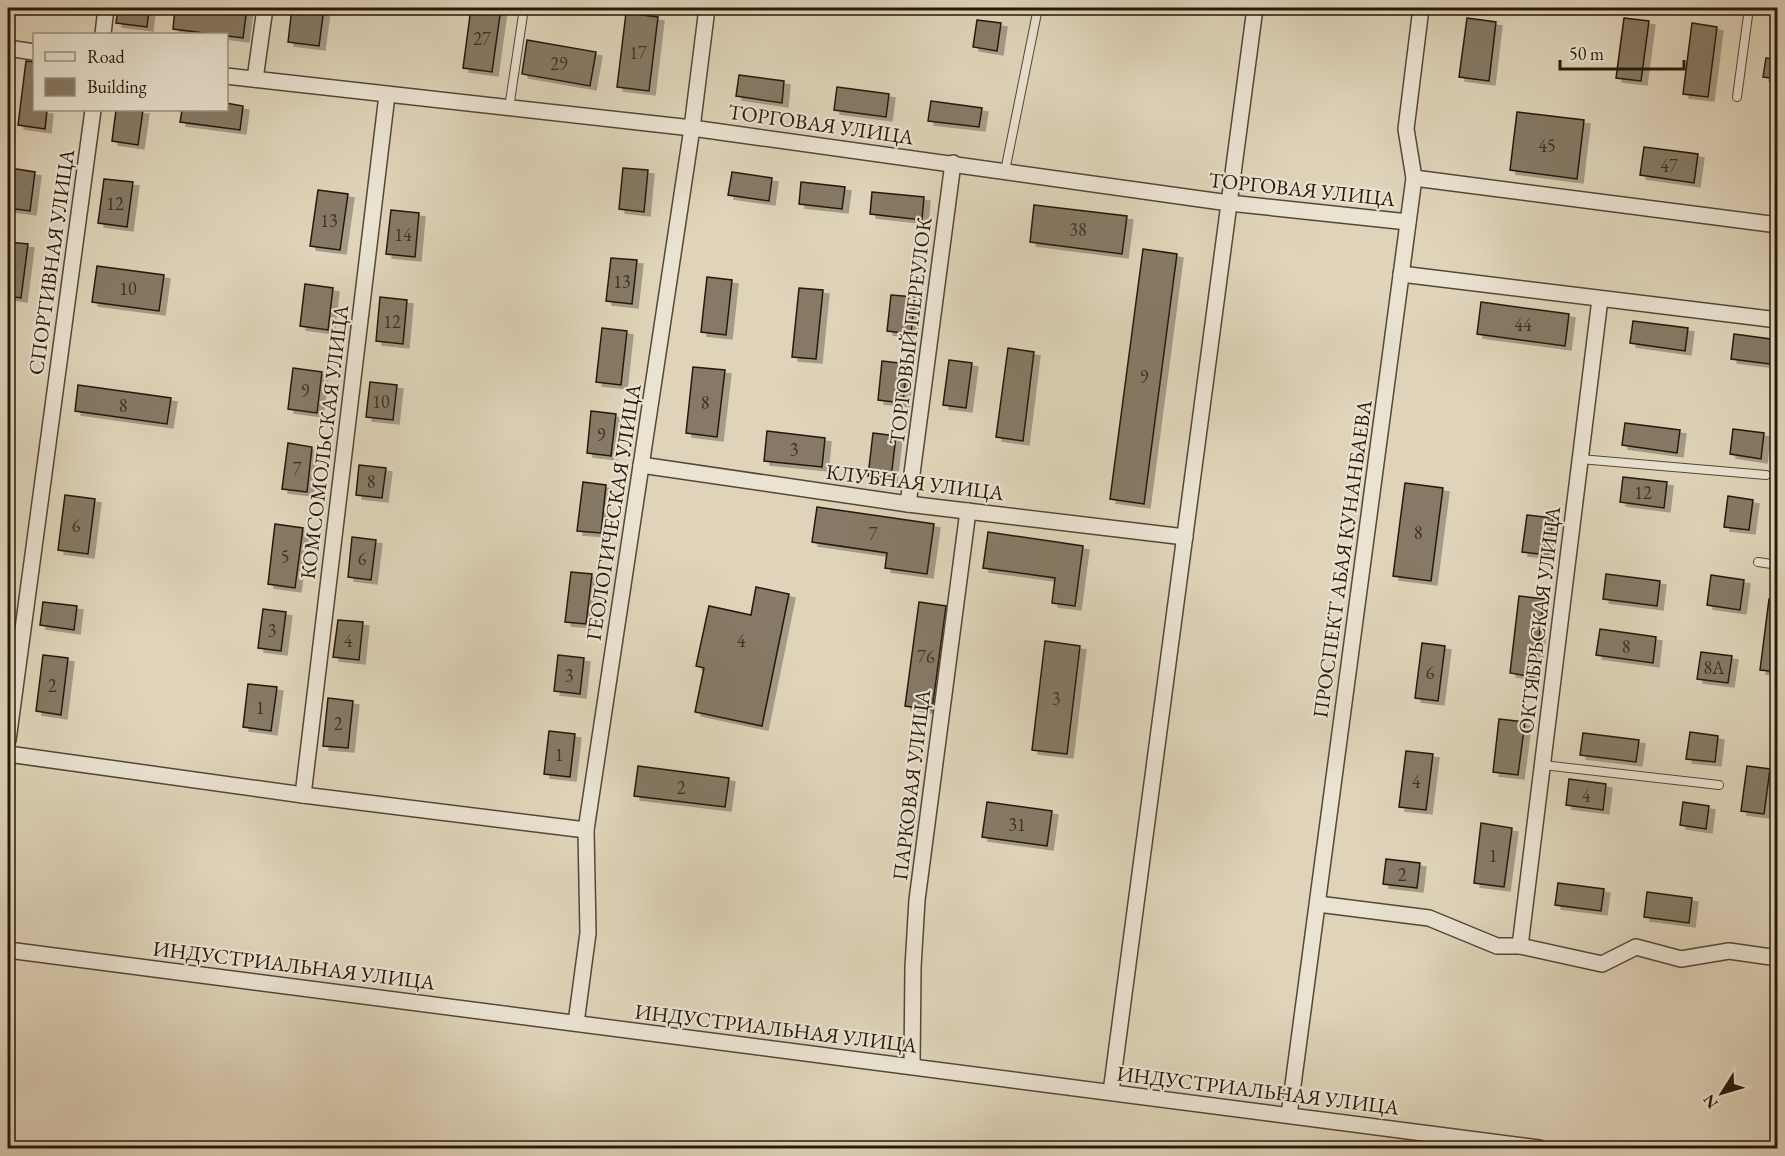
<svg xmlns="http://www.w3.org/2000/svg" width="1785" height="1156" font-family="'EB Garamond',serif">
	<defs>
		<filter id="shadow"><feDropShadow dx="6" dy="4" stdDeviation="0" flood-color="#0004"/></filter>
	</defs>
	<rect width="100%" height="100%" fill="#dfd4ba"/>
	<filter id="stains"><feTurbulence type="fractalNoise" baseFrequency=".00333" numOctaves="4"/><feColorMatrix values="0 0 0 0 .2 0 0 0 0 .09 0 0 0 0 .02 0 0 0 .5 -.17"/></filter>
	<radialGradient id="worn" r=".72"><stop offset=".6" stop-color="#630" stop-opacity="0"/><stop offset="1" stop-color="#630" stop-opacity=".3"/></radialGradient>
	<g fill="#867a66" stroke="#26180a" stroke-width="1.5" filter="url(#shadow)">
		<polygon points="118,8 149,8 147,27 116,23"/>
		<polygon points="175,8 247,8 243,38 173,29"/>
		<polygon points="292,8 324,8 319,46 288,42"/>
		<polygon points="471,8 501,8 492,72 463,68"/>
		<polygon points="626,13 658,17 649,91 617,87"/>
		<polygon points="1467,18 1496,22 1489,81 1459,77"/>
		<polygon points="1624,18 1649,21 1641,81 1616,78"/>
		<polygon points="977,20 1001,23 997,51 973,47"/>
		<polygon points="1692,23 1717,27 1708,97 1683,94"/>
		<polygon points="527,40 596,52 590,86 522,74"/>
		<polygon points="1766,58 1778,60 1778,79 1763,77"/>
		<polygon points="26,61 34,62 34,110 47,110 45,129 18,125"/>
		<polygon points="739,75 784,81 782,103 736,96"/>
		<polygon points="837,87 889,94 886,117 834,110"/>
		<polygon points="931,101 982,108 979,127 928,121"/>
		<polygon points="226,103 243,106 240,130 180,122 182,110 226,110"/>
		<polygon points="116,110 143,110 138,145 112,141"/>
		<polygon points="1517,112 1584,120 1577,179 1510,170"/>
		<polygon points="1644,147 1698,154 1694,183 1640,175"/>
		<polygon points="10,168 35,172 30,211 8,208"/>
		<polygon points="623,168 648,170 644,212 619,209"/>
		<polygon points="732,172 772,178 769,201 728,195"/>
		<polygon points="104,179 133,182 127,227 98,223"/>
		<polygon points="801,182 845,187 842,209 799,204"/>
		<polygon points="318,190 348,194 340,250 310,246"/>
		<polygon points="872,192 924,197 922,220 870,214"/>
		<polygon points="1034,205 1127,216 1122,254 1030,242"/>
		<polygon points="391,210 419,213 415,257 386,254"/>
		<polygon points="8,242 28,244 21,298 8,296"/>
		<polygon points="1143,249 1177,254 1144,504 1110,499"/>
		<polygon points="611,258 637,260 632,304 606,301"/>
		<polygon points="97,266 164,275 159,311 92,302"/>
		<polygon points="707,277 732,280 726,335 701,332"/>
		<polygon points="305,284 333,288 328,330 300,326"/>
		<polygon points="799,288 823,290 816,359 792,357"/>
		<polygon points="891,295 915,297 911,334 887,331"/>
		<polygon points="380,297 407,300 403,344 376,341"/>
		<polygon points="1481,302 1569,314 1565,346 1477,334"/>
		<polygon points="1633,321 1688,328 1685,351 1630,343"/>
		<polygon points="602,328 627,331 621,385 596,382"/>
		<polygon points="1734,334 1778,340 1778,365 1731,359"/>
		<polygon points="1008,348 1034,352 1023,441 996,437"/>
		<polygon points="949,360 972,363 966,408 943,405"/>
		<polygon points="882,361 907,364 903,403 878,400"/>
		<polygon points="693,367 725,370 717,437 686,433"/>
		<polygon points="293,368 322,372 317,413 288,409"/>
		<polygon points="370,382 397,385 393,420 366,417"/>
		<polygon points="78,385 171,398 167,424 75,411"/>
		<polygon points="591,411 616,414 611,456 587,453"/>
		<polygon points="1625,423 1680,430 1677,453 1622,445"/>
		<polygon points="1733,429 1764,433 1761,459 1730,454"/>
		<polygon points="767,431 825,438 822,467 764,461"/>
		<polygon points="873,433 896,436 891,478 868,476"/>
		<polygon points="288,443 312,447 307,492 282,489"/>
		<polygon points="359,465 386,468 382,498 356,495"/>
		<polygon points="1623,477 1667,482 1664,508 1620,502"/>
		<polygon points="583,482 606,485 601,533 577,531"/>
		<polygon points="1405,483 1443,488 1431,581 1393,576"/>
		<polygon points="65,495 95,499 88,554 58,550"/>
		<polygon points="1728,496 1753,500 1749,530 1724,527"/>
		<polygon points="817,507 934,524 927,574 885,568 887,553 812,542"/>
		<polygon points="1527,515 1553,518 1548,555 1522,552"/>
		<polygon points="275,524 303,528 295,588 268,584"/>
		<polygon points="988,532 1083,546 1075,606 1052,603 1055,578 983,568"/>
		<polygon points="352,537 376,540 371,580 348,577"/>
		<polygon points="571,572 592,574 586,624 565,622"/>
		<polygon points="1606,574 1660,581 1657,606 1603,599"/>
		<polygon points="1711,575 1744,580 1740,610 1707,605"/>
		<polygon points="756,587 789,594 762,726 695,712 704,668 696,666 709,606 751,615"/>
		<polygon points="1519,596 1544,599 1534,677 1510,673"/>
		<polygon points="1769,599 1778,600 1778,672 1760,670"/>
		<polygon points="43,602 77,606 74,630 40,625"/>
		<polygon points="919,602 946,606 932,710 905,706"/>
		<polygon points="263,609 286,612 281,651 258,648"/>
		<polygon points="338,620 363,622 359,660 333,657"/>
		<polygon points="1600,629 1656,637 1653,663 1596,655"/>
		<polygon points="1045,641 1080,646 1067,754 1032,750"/>
		<polygon points="1422,643 1445,646 1438,701 1415,698"/>
		<polygon points="1701,652 1732,656 1728,683 1697,679"/>
		<polygon points="43,655 68,658 61,715 36,711"/>
		<polygon points="558,655 584,658 580,694 554,691"/>
		<polygon points="248,684 277,687 271,731 243,727"/>
		<polygon points="328,698 353,701 348,748 323,746"/>
		<polygon points="1499,719 1525,722 1518,775 1493,772"/>
		<polygon points="549,731 575,734 570,777 544,774"/>
		<polygon points="1690,732 1718,736 1715,762 1686,759"/>
		<polygon points="1583,733 1639,740 1636,762 1580,755"/>
		<polygon points="1406,751 1433,754 1426,810 1399,807"/>
		<polygon points="638,766 729,778 725,807 634,796"/>
		<polygon points="1747,766 1770,769 1764,814 1741,811"/>
		<polygon points="1569,779 1606,784 1603,810 1566,805"/>
		<polygon points="987,802 1052,811 1047,846 982,837"/>
		<polygon points="1683,802 1709,806 1706,829 1680,825"/>
		<polygon points="1481,823 1512,828 1504,887 1474,883"/>
		<polygon points="1386,859 1420,863 1417,888 1383,884"/>
		<polygon points="1558,883 1604,889 1601,911 1555,905"/>
		<polygon points="1647,892 1692,898 1689,923 1644,917"/>
	</g>
	<g fill="none" stroke-linecap="round" stroke-linejoin="round">
		<g stroke="#544736" stroke-width="10">
			<g id="service">
				<polyline points="1737,97 1749,8"/>
				<polyline points="509,108 524,8"/>
				<polyline points="1005,171 1038,8"/>
				<polyline points="1580,459 1766,475"/>
				<polyline points="1758,562 1778,565"/>
				<polyline points="1543,765 1719,785"/>
			</g>
		</g>
		<g stroke="#544736" stroke-width="18">
			<g id="minor">
				<polyline points="103,34 106,8"/>
				<polyline points="8,48 34,52"/>
				<polyline points="226,76 692,128 1229,203 1408,222"/>
				<polyline points="255,79 265,8"/>
				<polyline points="1414,178 1778,225"/>
				<polyline points="1401,274 1778,320"/>
				<polyline points="641,465 908,504 1185,537"/>
				<polyline points="908,504 953,163"/>
				<polyline points="8,740 93,110"/>
				<polyline points="8,754 303,795 586,830"/>
				<polyline points="303,795 387,95"/>
				<polyline points="1318,904 1429,918 1497,946 1520,946 1602,964 1636,947 1681,959 1729,951 1778,958"/>
				<polyline points="1520,946 1600,299"/>
				<polyline points="8,950 1539,1148"/>
				<polyline points="576,1023 588,933 586,830 692,128 707,8"/>
				<polyline points="912,1066 913,967 917,900 968,511"/>
				<polyline points="1111,1092 1255,8"/>
				<polyline points="1289,1115 1414,178 1406,129 1421,8"/>
			</g>
		</g>
		<use href="#service" stroke="#eae3d2" stroke-width="8"/>
		<use href="#minor" stroke="#eae3d2" stroke-width="15"/>
	</g>
	<g text-anchor="middle" dominant-baseline="central" stroke-width="4.5" stroke-linejoin="round" paint-order="stroke">
		<g font-size="18" fill="#3e3021">
			<text x="482" y="38">27</text>
			<text x="638" y="52">17</text>
			<text x="559" y="63">29</text>
			<text x="1547" y="145">45</text>
			<text x="1669" y="165">47</text>
			<text x="115" y="203">12</text>
			<text x="329" y="220">13</text>
			<text x="1078" y="229">38</text>
			<text x="403" y="234">14</text>
			<text x="622" y="281">13</text>
			<text x="128" y="288">10</text>
			<text x="392" y="321">12</text>
			<text x="1523" y="324">44</text>
			<text x="1144" y="376">9</text>
			<text x="305" y="390">9</text>
			<text x="381" y="401">10</text>
			<text x="705" y="402">8</text>
			<text x="123" y="405">8</text>
			<text x="601" y="434">9</text>
			<text x="794" y="449">3</text>
			<text x="297" y="468">7</text>
			<text x="371" y="481">8</text>
			<text x="1643" y="492">12</text>
			<text x="76" y="525">6</text>
			<text x="1418" y="532">8</text>
			<text x="873" y="533">7</text>
			<text x="285" y="556">5</text>
			<text x="362" y="558">6</text>
			<text x="272" y="630">3</text>
			<text x="348" y="640">4</text>
			<text x="741" y="640">4</text>
			<text x="1626" y="646">8</text>
			<text x="926" y="656">76</text>
			<text x="1714" y="667">8А</text>
			<text x="1430" y="672">6</text>
			<text x="569" y="675">3</text>
			<text x="52" y="685">2</text>
			<text x="1056" y="698">3</text>
			<text x="260" y="707">1</text>
			<text x="338" y="723">2</text>
			<text x="559" y="754">1</text>
			<text x="1416" y="781">4</text>
			<text x="681" y="787">2</text>
			<text x="1586" y="795">4</text>
			<text x="1017" y="824">31</text>
			<text x="1493" y="855">1</text>
			<text x="1402" y="874">2</text>
		</g>
		<g font-size="21" fill="#26180a" stroke="#eae3d2">
			<text transform="translate(821 124) rotate(8)">ТОРГОВАЯ УЛИЦА</text>
			<text transform="translate(1302 189) rotate(6)">ТОРГОВАЯ УЛИЦА</text>
			<text transform="translate(51 262) rotate(-82)">СПОРТИВНАЯ УЛИЦА</text>
			<text transform="translate(910 331) rotate(-83)">ТОРГОВЫЙ ПЕРЕУЛОК</text>
			<text transform="translate(324 442) rotate(-83)">КОМСОМОЛЬСКАЯ УЛИЦА</text>
			<text transform="translate(915 482) rotate(7)">КЛУБНАЯ УЛИЦА</text>
			<text transform="translate(613 512) rotate(-81)">ГЕОЛОГИЧЕСКАЯ УЛИЦА</text>
			<text transform="translate(1342 559) rotate(-82)">ПРОСПЕКТ АБАЯ КУНАНБАЕВА</text>
			<text transform="translate(1539 620) rotate(-83)">ОКТЯБРЬСКАЯ УЛИЦА</text>
			<text transform="translate(911 785) rotate(-83)">ПАРКОВАЯ УЛИЦА</text>
			<text transform="translate(294 965) rotate(7)">ИНДУСТРИАЛЬНАЯ УЛИЦА</text>
			<text transform="translate(776 1028) rotate(7)">ИНДУСТРИАЛЬНАЯ УЛИЦА</text>
			<text transform="translate(1258 1090) rotate(7)">ИНДУСТРИАЛЬНАЯ УЛИЦА</text>
		</g>
	</g>
	<rect width="1785" height="1156" fill="none" stroke="#dfd4ba" stroke-width="30"/>
	<rect x="9" y="9" width="1767" height="1138" fill="none" stroke="#26180a" stroke-width="3"/>
	<rect x="15" y="15" width="1755" height="1126" fill="none" stroke="#26180a" stroke-width="1.5"/>
	<rect x="33" y="33" width="195" height="78" fill="#eae3d2" stroke="#9c9282" stroke-width="1.5"/>
	<rect x="45" y="52" width="30" height="9" fill="#eae3d2" stroke="#9c9282" stroke-width="1.5"/>
	<text x="87" y="63" font-size="18" fill="#26180a">Road</text>
	<rect x="45" y="78" width="30" height="18" fill="#867a66" stroke="#9c9282" stroke-width="1.5"/>
	<text x="87" y="93" font-size="18" fill="#26180a">Building</text>
	<g transform="translate(1722 1093) rotate(233)" stroke="#eae3d2" stroke-width="4.5" paint-order="stroke">
	<path d="M0-4.5L10 22L0 15L-10 22Z" fill="#26180a"/>
	<text y="-9" font-size="16" font-weight="bold" text-anchor="middle" fill="#26180a">N</text>
	</g>
	<path d="M1560 60v9h124v-9" fill="none" stroke="#26180a" stroke-width="3"/>
	<text x="1569" y="60" font-size="18" fill="#26180a" stroke="#eae3d2" stroke-width="4.5" paint-order="stroke">50 m</text>
	<rect width="100%" height="100%" filter="url(#stains)"/>
	<rect width="100%" height="100%" fill="url(#worn)"/>
</svg>
